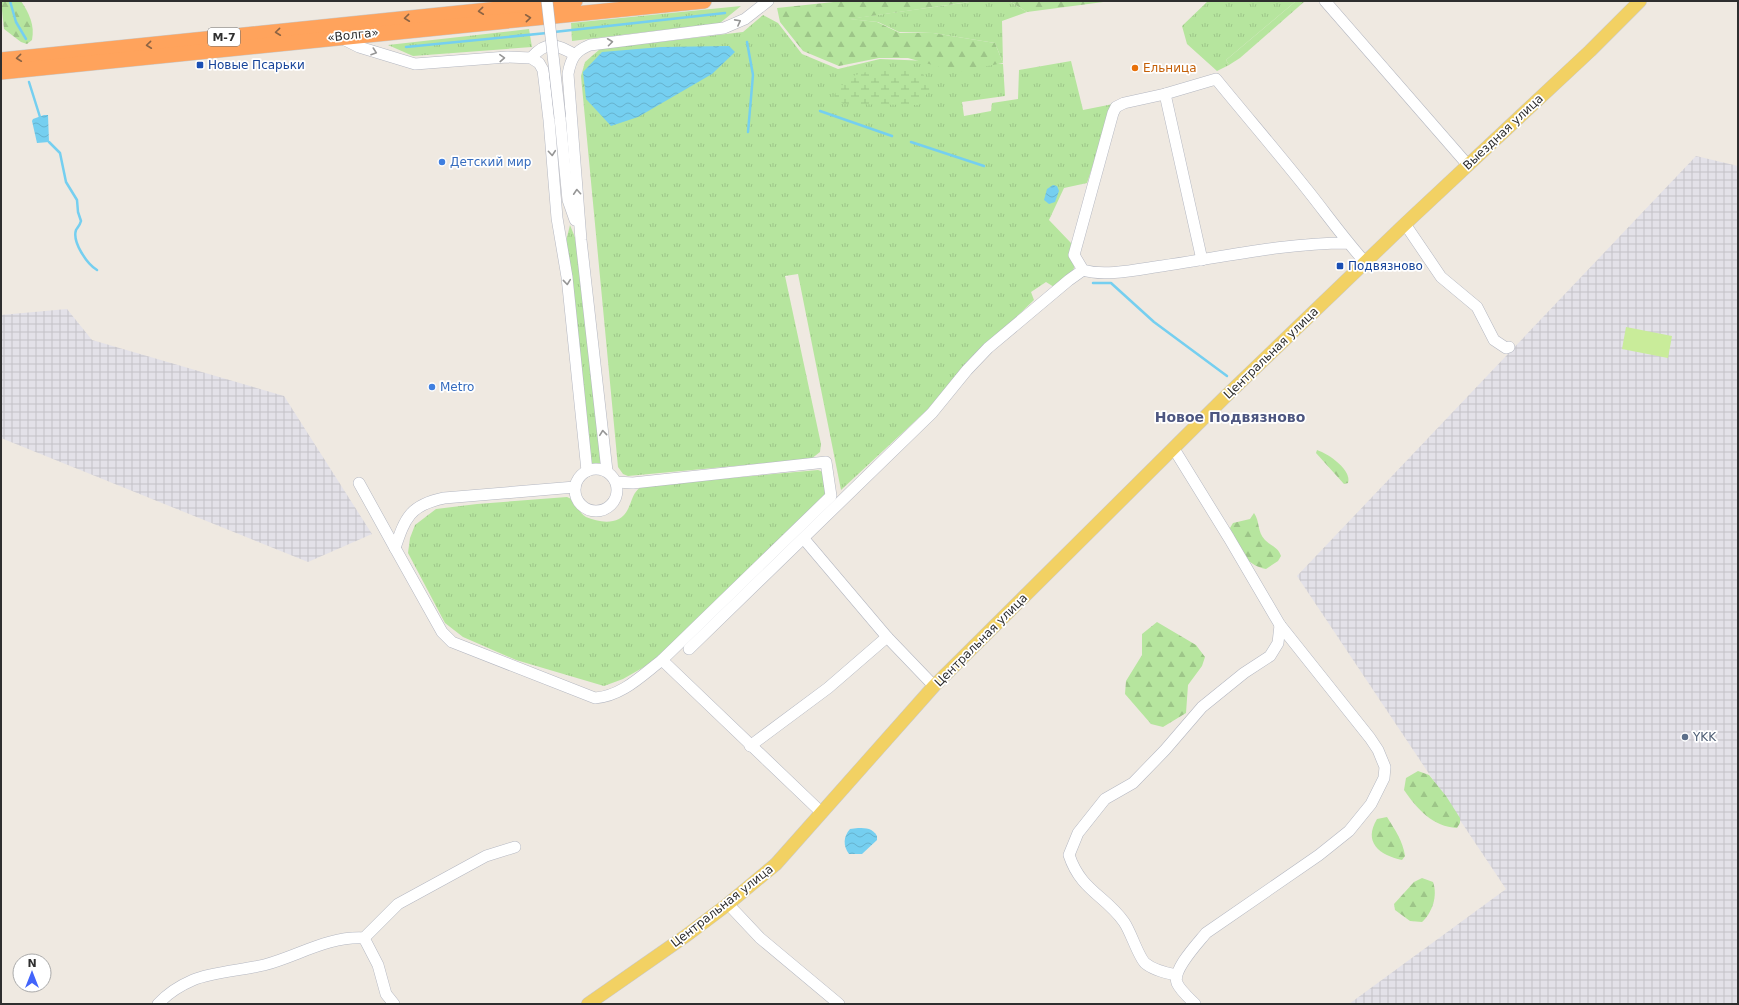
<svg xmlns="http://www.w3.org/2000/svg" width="1739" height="1005" font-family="'DejaVu Sans',sans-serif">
	<defs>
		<pattern id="industrial-grid" width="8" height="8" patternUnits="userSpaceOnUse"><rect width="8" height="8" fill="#e3e1e8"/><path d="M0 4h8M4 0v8" fill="none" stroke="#c3c1c7"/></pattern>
		<pattern id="grass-tufts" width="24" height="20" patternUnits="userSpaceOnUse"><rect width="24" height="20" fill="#b6e59e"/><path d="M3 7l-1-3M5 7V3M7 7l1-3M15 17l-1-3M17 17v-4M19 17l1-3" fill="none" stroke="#9dc588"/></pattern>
		<pattern id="forest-firs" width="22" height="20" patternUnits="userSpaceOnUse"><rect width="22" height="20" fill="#b6e59e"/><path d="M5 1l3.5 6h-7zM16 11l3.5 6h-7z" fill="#9dc588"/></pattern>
		<pattern id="wetland-marsh" width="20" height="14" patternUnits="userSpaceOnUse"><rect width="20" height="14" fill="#b6e59e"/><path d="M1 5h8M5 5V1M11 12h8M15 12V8" fill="none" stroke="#9dc588"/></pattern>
		<pattern id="water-waves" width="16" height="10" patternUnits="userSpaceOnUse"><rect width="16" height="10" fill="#75cff0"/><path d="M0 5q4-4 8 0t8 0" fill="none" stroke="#66b2ce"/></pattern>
	</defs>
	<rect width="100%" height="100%" fill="#efe9e1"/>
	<g fill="url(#industrial-grid)">
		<polygon points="1696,156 1738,166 1738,1004 1349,1004 1506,889 1297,576"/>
		<polygon points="67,309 92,340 284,396 372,534 308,562 1,438 1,315"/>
	</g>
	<g fill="url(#grass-tufts)">
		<polygon points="977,1 1009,1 1027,12 1002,21 1003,63 995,43 933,33 899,32 878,22 848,19"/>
		<polygon points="1208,1 1296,1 1226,60 1229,65 1217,71 1187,44 1182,26"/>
		<polygon points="741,6 720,23 572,41 571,23"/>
		<polygon points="763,15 778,23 802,54 838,69 880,59 1003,64 1005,96 962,102 964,116 991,111 992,103 1018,99 1019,70 1071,61 1083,110 1113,104 1087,183 1064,188 1049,220 1071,243 1075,265 1072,273 1054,287 1046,282 1031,292 1034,300 971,360 927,410 841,490 798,274 785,276 821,444 820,452 811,459 628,476 623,474 618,467 581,76 585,62 600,49 743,32"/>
		<polygon points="529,29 532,47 413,56 388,45"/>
		<polygon points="570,225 576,240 601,463 590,464 566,241"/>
		<path d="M818,470L823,472L830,494L658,659L623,679L604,686L516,660L463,637L445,623L408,553L410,538L415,525L436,509L477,504L567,497C577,500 578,513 586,517C600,523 620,526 628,509C633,499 632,493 642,486Z"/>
	</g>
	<g fill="url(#forest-firs)">
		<path d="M1,1H21C29,13 35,25 32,40L27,44L21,42L4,29Z"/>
		<polygon points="843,1 976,1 850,19 877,22 900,33 933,33 995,43 1003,63 957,72 908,58 879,58 839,66 803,51 780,22 777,8"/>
		<polygon points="1009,1 1111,1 1027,12"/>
		<polygon points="1296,1 1305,1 1240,58 1229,65 1226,60"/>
		<path d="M1317,450C1329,454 1352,470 1348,483L1344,484L1316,453Z"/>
		<path d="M1254,513C1260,521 1257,532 1265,540C1271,546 1278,547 1281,556L1278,561L1266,569C1247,566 1233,546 1230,528L1233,523L1250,519Z"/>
		<polygon points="1157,622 1196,645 1205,657 1202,666 1188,685 1186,713 1163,727 1151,724 1125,694 1126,681 1142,655 1142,634"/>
		<path d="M1418,771L1429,775L1446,796L1460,818V823L1457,828C1433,827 1417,809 1404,790L1406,778Z"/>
		<path d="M1387,817C1395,830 1403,841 1405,856L1402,860C1379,855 1363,842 1377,819Z"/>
		<path d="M1422,878L1433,882C1438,896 1432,913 1422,922L1410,921L1395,910L1394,904L1414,882Z"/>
	</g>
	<polygon fill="url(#wetland-marsh)" points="921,69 930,89 919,105 843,104 834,95 849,77 873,70"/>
	<polygon fill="#c9ec9a" points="1626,327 1672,336 1668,358 1622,349"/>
	<g fill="url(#water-waves)">
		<polygon points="729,46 735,52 712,74 638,117 611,126 586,99 583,72 602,52 661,47"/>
		<polygon points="44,115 48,115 49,142 37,143 32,121 33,119"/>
		<polygon points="1053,185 1057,186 1059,191 1055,202 1049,204 1044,200 1047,189"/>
		<path d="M858,828C867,828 872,828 877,836V840L862,854H849C843,846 843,837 850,829Z"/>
	</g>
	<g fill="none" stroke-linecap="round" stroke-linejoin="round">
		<g stroke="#75cff0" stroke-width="2.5">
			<polyline points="10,1 16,22 26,39"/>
			<polyline points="554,32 725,13"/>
			<polyline points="747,42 753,75 748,132"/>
			<polyline points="406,47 547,33"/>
			<polyline points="29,82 40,117"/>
			<polyline points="820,111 892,136"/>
			<path d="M49,142L60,153L66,182L77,200L78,212L81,221C80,225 78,227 76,230C72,242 87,264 97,270"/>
			<polyline points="911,142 984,166"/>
			<polyline points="1093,283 1111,283 1154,322 1227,376"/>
		</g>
		<g stroke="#b4b7c1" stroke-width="12">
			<g id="minor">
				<polyline points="1325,1 1467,164"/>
				<polyline points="339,37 359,47 415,64 507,57 531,58 539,63 543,70 549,120 557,218 567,277 587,471"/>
				<path d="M531,58C547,40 555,44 574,54"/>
				<polyline points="1165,94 1202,260"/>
				<polyline points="560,118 568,200 575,220"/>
				<polyline points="1405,224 1441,277 1477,307 1494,340 1506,348 1509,347"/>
				<path d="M1347,243C1285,243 1223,257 1162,266C1140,269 1104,277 1083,270L1074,255L1113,113L1116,107L1124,103L1165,94L1216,79C1247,117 1279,154 1309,192C1328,216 1345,240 1365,262"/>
				<path d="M1174,449L1229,538L1280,625L1370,738L1378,750L1385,767L1384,778L1371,804L1349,831L1319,855L1206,933C1198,943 1172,970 1177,983C1180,990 1189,998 1195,1004"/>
				<circle cx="596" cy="490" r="21"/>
				<path d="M607,471L581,240L568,74C571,58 575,51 590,45L724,28L745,19L768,1"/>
				<polyline points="616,482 633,483 826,462 831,496 662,660"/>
				<path d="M359,483L395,548C405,518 410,505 444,498L575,487"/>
				<polyline points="804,539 887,637 934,686"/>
				<path d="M395,548L442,632L452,642L595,698C622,696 641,676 662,660L822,813"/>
				<polyline points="689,649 932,413 967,370 988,348 1069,280 1083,270"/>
				<polyline points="750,746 828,688 887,637"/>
				<polyline points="728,904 760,938 839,1004"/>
				<path d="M1176,975C1166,973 1153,970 1145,963C1138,956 1131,932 1124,922C1105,895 1081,891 1069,855L1078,833L1105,799L1133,783L1165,750L1202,707L1244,673L1270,656L1278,643L1280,625"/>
				<path d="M158,1004C168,993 179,986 193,980C211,972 244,970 264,965C298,956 328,936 364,938"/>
				<polyline points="394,1004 386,994 378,965 364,938 398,904 486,856 515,847"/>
			</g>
		</g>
		<g stroke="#c9c9c9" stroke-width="14">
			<polyline id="major" points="588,1004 687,935 728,904 776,864 934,686 1224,398 1405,224 1590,51 1640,1"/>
		</g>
		<g stroke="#c9c9c9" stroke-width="16">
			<g id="highway">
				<polyline points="1,60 575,1"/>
				<polyline points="1,72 704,1"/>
			</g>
		</g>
		<use href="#minor" stroke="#fff" stroke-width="11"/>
		<use href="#major" stroke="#f2d163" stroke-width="13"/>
		<use href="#highway" stroke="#ffa35c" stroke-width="15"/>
		<g stroke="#b4b7c1" stroke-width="12" stroke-linecap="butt">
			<polyline id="minor-bridge" points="547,1 560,118"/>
		</g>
		<use href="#minor-bridge" stroke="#fff" stroke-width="11"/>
	</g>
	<defs><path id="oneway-chevron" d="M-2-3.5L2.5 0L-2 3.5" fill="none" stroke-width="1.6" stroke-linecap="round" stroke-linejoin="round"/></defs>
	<g stroke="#8c6343">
		<use href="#oneway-chevron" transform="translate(481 11) rotate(174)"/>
		<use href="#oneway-chevron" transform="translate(407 18) rotate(174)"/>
		<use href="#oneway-chevron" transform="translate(528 18) rotate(-6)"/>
		<use href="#oneway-chevron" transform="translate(278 32) rotate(174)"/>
		<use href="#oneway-chevron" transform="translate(149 45) rotate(174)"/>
		<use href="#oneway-chevron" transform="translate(19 58) rotate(174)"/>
	</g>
	<g stroke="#969696">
		<use href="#oneway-chevron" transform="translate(738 22) rotate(-28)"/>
		<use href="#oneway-chevron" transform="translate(610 42) rotate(-7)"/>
		<use href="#oneway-chevron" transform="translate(374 52) rotate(19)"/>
		<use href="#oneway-chevron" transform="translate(502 58) rotate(-3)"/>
		<use href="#oneway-chevron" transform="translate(552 153) rotate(85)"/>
		<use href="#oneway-chevron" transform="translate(577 192) rotate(-94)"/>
		<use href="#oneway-chevron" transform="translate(567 282) rotate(84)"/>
		<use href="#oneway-chevron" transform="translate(603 433) rotate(-96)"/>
	</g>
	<g fill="#1a4fb4" stroke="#fff" stroke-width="1.5">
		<rect x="196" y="61" width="8" height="8" rx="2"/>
		<rect x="1336" y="262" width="8" height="8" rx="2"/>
	</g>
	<circle fill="#e8710a" stroke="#fff" stroke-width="1.5" cx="1135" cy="68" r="4"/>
	<g fill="#3f7fe0" stroke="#fff" stroke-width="1.5">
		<circle cx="442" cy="162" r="4"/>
		<circle cx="432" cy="387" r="4"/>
	</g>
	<circle fill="#5c6f8a" stroke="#fff" stroke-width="1.5" cx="1685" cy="737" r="4"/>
	<g text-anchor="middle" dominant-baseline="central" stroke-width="3.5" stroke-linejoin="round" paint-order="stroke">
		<rect fill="#fff" stroke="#6d6d6d" stroke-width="1" x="208" y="28" width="32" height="18" rx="3"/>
		<g font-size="11" font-weight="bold" fill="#2e2e2e">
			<text x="224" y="37">М-7</text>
		</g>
		<g font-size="12" fill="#2e2e2e" stroke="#fff">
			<text transform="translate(353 35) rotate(-6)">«Волга»</text>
			<text transform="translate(1503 132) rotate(-43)">Выездная улица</text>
			<text transform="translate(1271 353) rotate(-44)">Центральная улица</text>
			<text transform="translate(981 640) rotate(-45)">Центральная улица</text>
			<text transform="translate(722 906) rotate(-38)">Центральная улица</text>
		</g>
		<g font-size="12" fill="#164399" stroke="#fff" text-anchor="start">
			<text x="208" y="65">Новые Псарьки</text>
			<text x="1348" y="266">Подвязново</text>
		</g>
		<g font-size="12" fill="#c56008" stroke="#fff" text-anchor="start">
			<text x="1143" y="68">Ельница</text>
		</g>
		<g font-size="12" fill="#366cbe" stroke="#fff" text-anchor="start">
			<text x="450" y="162">Детский мир</text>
			<text x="440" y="387">Metro</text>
		</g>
		<g font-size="12" fill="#4e5e75" stroke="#fff" text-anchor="start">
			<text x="1693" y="737">YKK</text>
		</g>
		<g font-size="14" font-weight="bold" fill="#4d5680" stroke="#fff">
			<text x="1230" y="417">Новое Подвязново</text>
		</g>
	</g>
	<rect width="1739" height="1005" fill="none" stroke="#2e2e2e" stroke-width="4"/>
	<g transform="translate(32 973)"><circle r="19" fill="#ffffff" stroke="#ababab"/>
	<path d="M0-3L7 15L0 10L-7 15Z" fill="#4264fb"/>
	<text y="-6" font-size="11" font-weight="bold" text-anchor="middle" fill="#2e2e2e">N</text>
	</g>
</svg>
